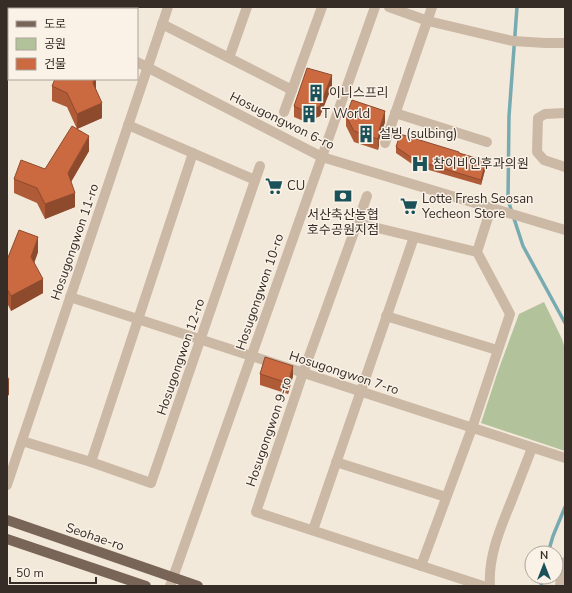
<svg xmlns="http://www.w3.org/2000/svg" width="572" height="593" font-family="'Nunito Sans','Noto Sans KR',sans-serif">
	<rect width="100%" height="100%" fill="#f3e9da"/>
	<polygon fill="#b2c29a" points="544,302 562,339 565,349 565,451 481,423 498,371 519,314"/>
	<g fill="none" stroke-linecap="round" stroke-linejoin="round">
		<g stroke="#78abb1" stroke-width="3.5">
			<polyline points="517,7 509,116 508,200 523,246 565,323"/>
			<polyline points="548,553 553,536 565,507"/>
			<polyline points="541,586 543,577"/>
		</g>
		<g stroke="#cbb9a6" stroke-width="10">
			<polyline points="28,7 32,9"/>
			<polyline points="389,7 428,21 513,41 545,43 565,43"/>
			<polyline points="162,24 292,90"/>
			<polyline points="229,58 247,7"/>
			<polyline points="137,62 322,157 565,230"/>
			<polyline points="284,112 322,7"/>
			<polyline points="395,113 487,142"/>
			<polyline points="565,113 545,114 538,118 537,152 544,160 565,167"/>
			<polyline points="128,125 255,180"/>
			<polyline points="385,143 432,7"/>
			<polyline points="367,196 303,373 256,512 483,586"/>
			<polyline points="357,223 477,252"/>
			<polyline points="70,297 565,458"/>
			<polyline points="386,316 497,350"/>
			<polyline points="22,441 91,462 151,483 260,166"/>
			<polyline points="91,462 193,153"/>
			<polyline points="336,462 446,497"/>
			<polyline points="7,485 168,7"/>
			<polyline points="313,530 414,237"/>
			<polyline points="421,566 472,428 510,314 477,252 491,208"/>
			<polyline points="170,586 375,7"/>
			<path d="M490,586C488,557 500,529 511,502C518,484 525,466 532,448"/>
			<polyline points="560,586 561,578 565,562"/>
		</g>
		<g stroke="#796557" stroke-width="10">
			<polyline points="7,520 198,586"/>
			<polyline points="7,539 146,586"/>
		</g>
	</g>
	<g fill="#af5b37">
		<polygon points="96,79 96,90 102,118 77,129 67,107 52,101 52,86"/>
		<polygon points="332,86 320,116 306,122 294,117 294,106"/>
		<polygon points="346,116 385,122 379,140 379,145 378,150 354,142 346,126"/>
		<polygon points="396,147 459,153 486,166 481,185 415,166 396,153"/>
		<polygon points="89,151 71,182 75,207 45,219 37,203 14,193 14,179 45,169"/>
		<polygon points="38,252 34,263 43,293 11,311 7,303 7,260"/>
		<polygon points="260,374 293,376 288,394 260,385"/>
	</g>
	<g fill="#8e4a2d">
		<polygon points="332,75 332,86 320,116 306,122 306,112"/>
		<polygon points="94,79 96,79 96,89 93,98 93,83"/>
		<polygon points="102,103 102,118 77,129 77,114"/>
		<polygon points="385,111 385,122 379,140 379,145 378,150 378,139 379,131"/>
		<polygon points="89,136 89,151 68,187 68,173"/>
		<polygon points="486,161 486,166 481,185 481,180"/>
		<polygon points="75,193 75,207 45,219 45,204"/>
		<polygon points="38,237 38,252 31,272 31,257"/>
		<polygon points="43,279 43,293 11,311 11,296"/>
		<polygon points="293,366 293,376 288,394 288,383"/>
		<polygon points="9,380 9,395 7,396 7,381"/>
	</g>
	<g fill="#cb6a40" stroke="#8e4a2d">
		<polygon points="307,68 332,75 320,106 306,112 294,106"/>
		<polygon points="55,79 94,79 93,83 102,103 77,114 67,93 52,86"/>
		<polygon points="352,100 385,111 379,131 379,135 378,139 354,131 346,116"/>
		<polygon points="72,126 89,136 68,173 75,193 45,204 37,188 14,179 21,160 45,169"/>
		<polygon points="400,134 459,152 459,153 486,161 481,180 415,160 396,147"/>
		<polygon points="19,230 38,237 31,257 43,279 11,296 7,289 7,260"/>
		<polygon points="265,357 293,366 288,383 260,374"/>
		<polygon points="7,376 9,380 7,381"/>
	</g>
	<defs>
		<g id="building-bare" transform="scale(1.38)"><path d="M-4-6H4V6H1V3H-1V6H-4ZM-2.5-4.3h1.7v1.8h-1.7ZM.8-4.3h1.7v1.8H.8ZM-2.5-1h1.7V.8h-1.7ZM.8-1h1.7V.8H.8Z" fill="#1b525a" stroke="#faf2e7" stroke-width="2.5" paint-order="stroke"/></g>
		<g id="hospital-bare" transform="scale(1.38)"><path d="M-5-5h3v3.5h4V-5h3V5h-3V1.5h-4V5h-3Z" fill="#1b525a" stroke="#faf2e7" stroke-width="2.5" paint-order="stroke"/></g>
		<g id="supermarket-bare" transform="scale(1.38)"><path d="M-6-5.5h2.5l.6 2H6L4.5 2H-2.5L-4.4-4H-6ZM-1.5 3.2a1.3 1.3 0 1 0 .1 0ZM3 3.2a1.3 1.3 0 1 0 .1 0Z" fill="#1b525a" stroke="#faf2e7" stroke-width="2.5" paint-order="stroke"/></g>
		<g id="bank-bare" transform="scale(1.38)"><path d="M-6-4H6V4H-6ZM0-2.3a2.3 2.3 0 1 0 0 4.6a2.3 2.3 0 1 0 0-4.6Z" fill="#1b525a" stroke="#faf2e7" stroke-width="2.5" paint-order="stroke"/></g>
	</defs>
	<g fill-rule="evenodd">
		<use href="#building-bare" x="316" y="93"/>
		<use href="#building-bare" x="309" y="114"/>
		<use href="#building-bare" x="366" y="134"/>
		<use href="#hospital-bare" x="420" y="164"/>
		<use href="#supermarket-bare" x="274" y="186"/>
		<use href="#bank-bare" x="343" y="196"/>
		<use href="#supermarket-bare" x="409" y="206"/>
	</g>
	<g text-anchor="middle" dominant-baseline="central" stroke-width="3" stroke-linejoin="round" paint-order="stroke">
		<g font-size="13" fill="#372d27" stroke="#faf2e7" text-anchor="start">
			<text x="329" y="93">이니스프리</text>
			<text x="322" y="114">T World</text>
			<text x="379" y="134">설빙 (sulbing)</text>
			<text x="433" y="164">참이비인후과의원</text>
			<text x="287" y="186">CU</text>
			<text x="422" y="199">Lotte Fresh Seosan<tspan x="422" dy="15">Yecheon Store</tspan></text>
			<text x="343" y="215" text-anchor="middle">서산축산농협<tspan x="343" dy="15">호수공원지점</tspan></text>
		</g>
		<g font-size="13" fill="#372d27" stroke="#faf2e7">
			<text transform="translate(282 121) rotate(26)">Hosugongwon 6-ro</text>
			<text transform="translate(75 242) rotate(-71)">Hosugongwon 11-ro</text>
			<text transform="translate(260 292) rotate(-71)">Hosugongwon 10-ro</text>
			<text transform="translate(181 357) rotate(-71)">Hosugongwon 12-ro</text>
			<text transform="translate(344 373) rotate(18)">Hosugongwon 7-ro</text>
			<text transform="translate(269 432) rotate(-71)">Hosugongwon 9-ro</text>
			<text transform="translate(95 537) rotate(19)">Seohae-ro</text>
		</g>
	</g>
	<rect width="572" height="593" fill="none" stroke="#372d27" stroke-width="16"/>
	<rect x="8" y="8" width="130" height="72" fill="#faf2e7" stroke="#aca39a"/>
	<rect x="16" y="21" width="20" height="6" fill="#796557" stroke="#aca39a"/>
	<text x="44" y="28" font-size="12" fill="#372d27">도로</text>
	<rect x="16" y="38" width="20" height="12" fill="#b2c29a" stroke="#aca39a"/>
	<text x="44" y="48" font-size="12" fill="#372d27">공원</text>
	<rect x="16" y="58" width="20" height="12" fill="#cb6a40" stroke="#aca39a"/>
	<text x="44" y="68" font-size="12" fill="#372d27">건물</text>
	<g transform="translate(544 565)"><circle r="19" fill="#faf2e7" stroke="#aca39a"/>
	<path d="M0-3L7 15L0 10L-7 15Z" fill="#1b525a"/>
	<text y="-6" font-size="11" font-weight="bold" text-anchor="middle" fill="#372d27">N</text>
	</g>
	<path d="M10 577v6h86v-6" fill="none" stroke="#372d27" stroke-width="2"/>
	<text x="16" y="577" font-size="12" fill="#372d27" stroke="#faf2e7" stroke-width="3" paint-order="stroke">50 m</text>
</svg>
